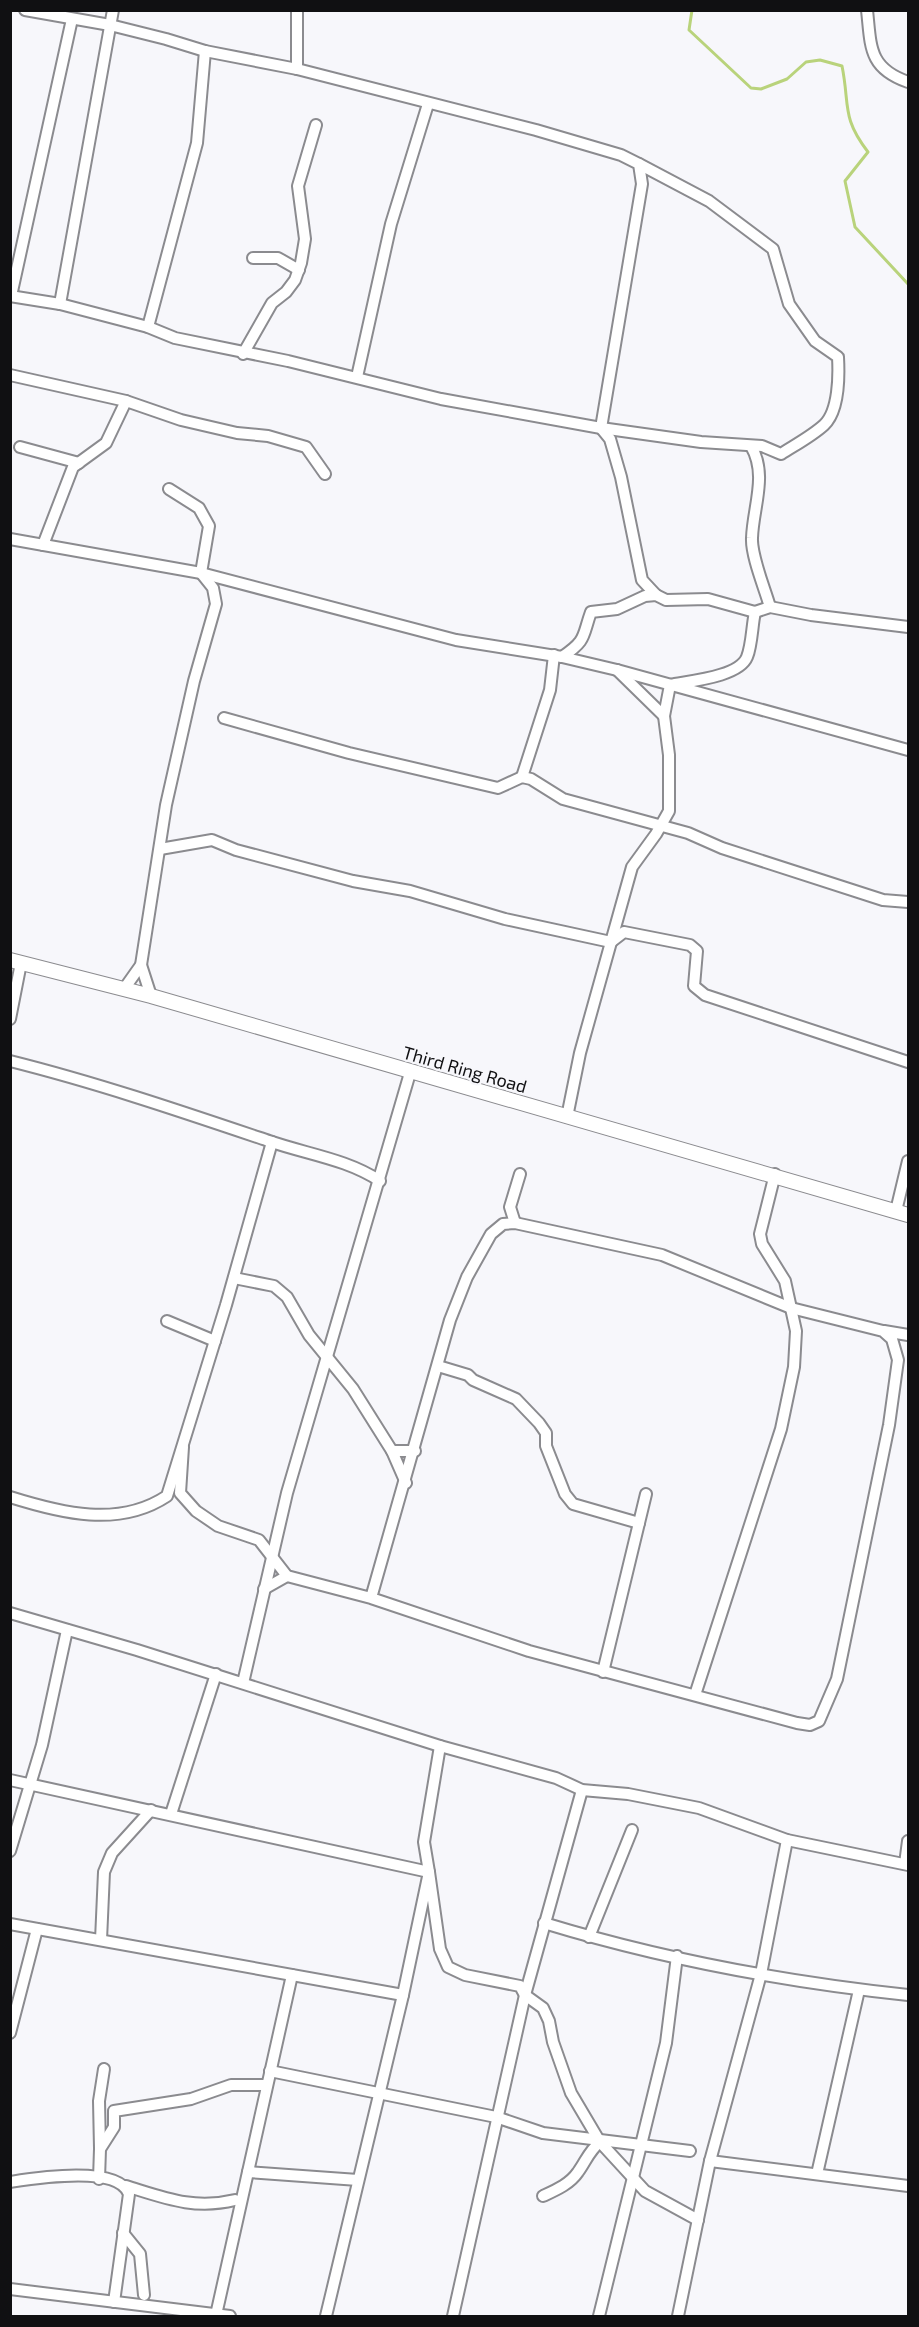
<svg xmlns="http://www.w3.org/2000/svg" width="919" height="2327" font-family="'Exo 2',sans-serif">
	<rect width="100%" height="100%" fill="#f7f7fb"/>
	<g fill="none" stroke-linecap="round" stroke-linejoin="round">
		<path stroke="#b9d37b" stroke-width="3" d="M692,10L689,30L751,88L761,89L787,79L806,62L820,60L842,66C850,105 841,117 868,152L845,181L855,227L908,284"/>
		<g stroke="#8b8b8f" stroke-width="14">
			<g id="minor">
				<polyline points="25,10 110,25 166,39 205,51 297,69 536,130 621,155 639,164 642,184 601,428 610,439 621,477 642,580 656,595"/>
				<polyline points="297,10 297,69"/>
				<path d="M867,10C871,46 868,68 908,82"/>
				<polyline points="253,258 278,258 299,270"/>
				<path d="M10,296L60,304L148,327L175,338L288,361L441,399L601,428L701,442L762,446L781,454C795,445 812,436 824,425C839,411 839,375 838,357L815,341L789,304L773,249L709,201L639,164"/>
				<polyline points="11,296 72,19"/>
				<polyline points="60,304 113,10"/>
				<polyline points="148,327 197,143 205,51"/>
				<polyline points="243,354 272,303 286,292 295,280 301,263 305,239 298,186 316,125"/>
				<polyline points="10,375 126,401 181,420 237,433 268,436 306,447 325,474"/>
				<polyline points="357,377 391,224 428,104"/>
				<path d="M751,446C768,475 753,507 752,538C751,556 765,589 770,607"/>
				<polyline points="20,447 79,463"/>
				<polyline points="10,539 201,573 456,640 562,657 617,670 908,750"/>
				<polyline points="43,545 73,467 106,443 126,401"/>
				<path d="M562,657C587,640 582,637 591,612L617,609L645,596L656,595L666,600L708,599L755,612L770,607L811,615L908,627"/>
				<polyline points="617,670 664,716"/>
				<polyline points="224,718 349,753 498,788 522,777 531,779 563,799 688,833 722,848 883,900 908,902"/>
				<polyline points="522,777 550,690 554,655"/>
				<polyline points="160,849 212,840 236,850 353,881 410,891 505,919 611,942 624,932 690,945 697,951 694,986 705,995 908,1062"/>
				<polyline points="141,965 151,996"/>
				<polyline points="124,989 141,965 166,805 194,681 216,604 213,588 201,573 209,526 199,508 169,489"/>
				<polyline points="10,1019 21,963"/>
				<path d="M10,1061C98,1083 183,1112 269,1141C306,1154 347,1159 380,1181"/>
				<path d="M567,1117L580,1053L632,867L656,834L669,811V755L664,716L670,685C689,681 739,677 747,657C752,645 752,625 755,612"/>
				<polyline points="896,1211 908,1161"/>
				<polyline points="515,1223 510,1207 520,1174"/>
				<polyline points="234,1278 274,1286 287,1297 309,1335 353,1389 392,1451 406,1483"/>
				<polyline points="167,1321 215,1341"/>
				<polyline points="884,1331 908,1335"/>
				<polyline points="438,1366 468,1375 473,1380 516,1399 539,1423 546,1433 546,1446 565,1494 573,1504 639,1523"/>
				<polyline points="183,1447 180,1493 196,1511 218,1526 259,1540 287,1576 371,1598 450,1320 467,1277 491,1234 503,1224 515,1223 662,1255 791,1308 883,1331 892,1339 898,1360 889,1425 837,1679 819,1721 810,1725 797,1723 529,1651 371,1598"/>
				<polyline points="392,1451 415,1451"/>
				<path d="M10,1497C61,1513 119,1528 167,1496L226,1305L272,1142"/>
				<polyline points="264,1589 287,1576"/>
				<polyline points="10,1613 137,1650 440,1746 556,1778 582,1790 628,1794 699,1808 787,1840 908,1865"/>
				<polyline points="603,1672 646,1494"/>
				<polyline points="243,1683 287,1493 410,1073"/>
				<polyline points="695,1695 781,1429 794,1367 796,1331 785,1281 762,1244 760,1234 775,1174"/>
				<polyline points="10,1780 429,1872 440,1949 448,1967 465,1975 520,1986 525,1995 543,2008 549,2021 553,2042 571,2093 600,2142 645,2191 698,2220"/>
				<polyline points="171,1814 216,1674"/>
				<polyline points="10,1851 42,1745 67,1630"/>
				<polyline points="905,1864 908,1841"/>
				<path d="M544,1923C662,1959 786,1982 908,1995"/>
				<polyline points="10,1924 403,1995"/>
				<polyline points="589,1937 632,1830"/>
				<polyline points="101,1940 104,1872 112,1853 151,1810"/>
				<polyline points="10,2033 37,1929"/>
				<polyline points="270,2071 496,2117 543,2133 690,2151"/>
				<polyline points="100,2148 99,2101 104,2069"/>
				<polyline points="710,2161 908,2186"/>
				<polyline points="248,2172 358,2180"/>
				<polyline points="817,2174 859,1990"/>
				<polyline points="99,2179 100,2149 114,2127 114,2111 191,2099 231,2085 267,2085"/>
				<path d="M10,2182C36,2178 118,2165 129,2194L114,2302"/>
				<path d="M126,2186C165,2198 194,2210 235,2200"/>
				<path d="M543,2196C556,2190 570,2184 578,2172C586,2161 589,2151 600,2142"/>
				<polyline points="123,2233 140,2254 144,2295"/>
				<polyline points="10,2289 230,2316"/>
				<polyline points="216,2315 292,1975"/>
				<polyline points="326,2316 403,1995 429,1872 424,1842 440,1746"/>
				<polyline points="453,2316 525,1995 582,1790"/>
				<polyline points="599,2316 666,2043 677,1956"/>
				<polyline points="678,2316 710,2161 761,1974 787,1840"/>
			</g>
		</g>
		<g stroke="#8b8b8f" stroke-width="16">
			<polyline id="tertiary" points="10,960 151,996 908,1215"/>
		</g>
		<use href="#minor" stroke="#fff" stroke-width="10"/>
		<use href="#tertiary" stroke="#fff" stroke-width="14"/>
	</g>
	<g text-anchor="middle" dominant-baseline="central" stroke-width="4.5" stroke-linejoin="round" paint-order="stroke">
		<g font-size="18" fill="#101012" stroke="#f7f7fb">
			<text transform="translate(465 1069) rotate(16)">Third Ring Road</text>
		</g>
	</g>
	<rect width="919" height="2327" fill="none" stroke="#101012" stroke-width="24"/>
</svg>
